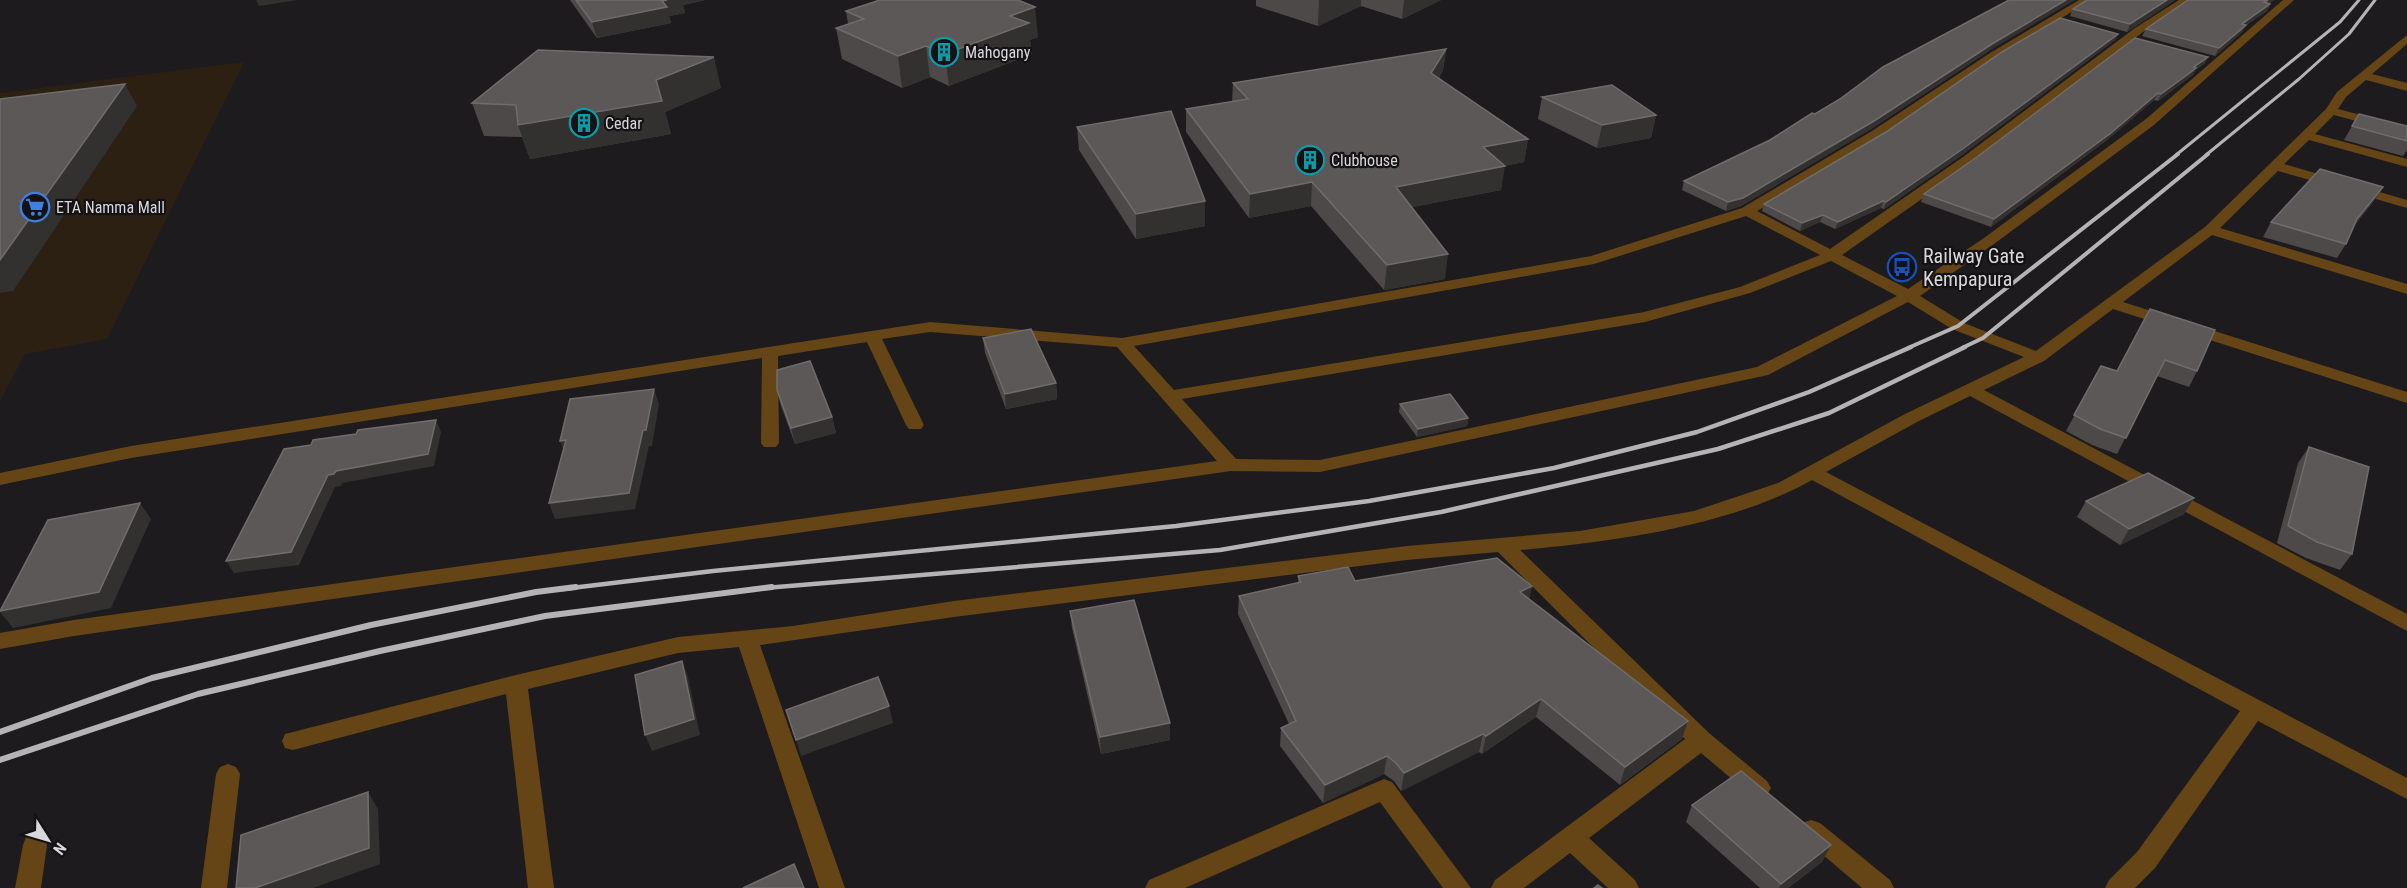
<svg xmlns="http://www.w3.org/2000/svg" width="2407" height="888" font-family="'Roboto Condensed',sans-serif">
	<rect width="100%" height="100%" fill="#1d1b1d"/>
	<polygon fill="#2c2013" points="244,62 107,339 25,354 0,401 0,93"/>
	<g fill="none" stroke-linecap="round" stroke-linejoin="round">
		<g fill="#654515" fill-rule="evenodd">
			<path d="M2079,0H2091L1998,57L1882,137L1757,211L1830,249L1963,157L2135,28L2179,0H2191L2143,32L1973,163L1842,255L1908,289L1984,238L2146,119L2283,0H2294L2154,125L1994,244L1920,296L1964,323L2036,351L2205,227L2326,109L2337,92L2407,35V44L2372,74L2407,83V91L2366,80L2346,97L2338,109L2407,127V135L2334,115L2315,134L2407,159V167L2309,140L2284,164L2407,200V208L2278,171L2220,228L2407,284V294L2212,235L2123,302L2407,392V403L2113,309L2044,361L1984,390L2407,614V631L1970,396L1917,422L1826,472L2407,778V799L2258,721L2155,868L2135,888H2105L2109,880L2137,852L2240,711L1812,480C1730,526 1613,542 1520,550L1709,733L1767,781L1771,788L1767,795L1759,798L1751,795L1701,753L1589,838L1635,880L1639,888H1608L1570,853L1524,888H1491L1495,880L1685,739L1498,552L1407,560L954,617L760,645L845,888H819L739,647L678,653L528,689L554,888H528L506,694L293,750L285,748L282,741L285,734L293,732L516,675L678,637L793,626L954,601L1407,546L1580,531L1694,511L1778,483L1905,414L2024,357L1952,329L1908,302L1768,375L1320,472L1231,471L74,636L0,649V633L74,620L1217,461L1117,347L930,332L882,339L924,425L921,429H909L906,425L867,342L778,356L779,443L776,447H764L761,443L762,358L131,458L0,485V473L131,446L930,322L1122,338L1591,256L1742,208L1872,131L1990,53ZM1746,216L1820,255L1740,287L1644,312L1174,390L1134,346L1594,264ZM1831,261L1897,296L1757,367L1320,460L1236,459L1182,399L1645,322L1750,293Z"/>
			<polygon points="228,764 236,767 240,774 227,888 201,888 216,774 220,767"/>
			<polygon points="1384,779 1392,782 1471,888 1443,888 1380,802 1185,888 1145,888 1149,880"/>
			<polygon points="1811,820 1820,823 1890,880 1894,888 1862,888 1802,837 1799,830 1802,823"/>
			<polygon points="35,834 44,837 47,845 41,888 15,888 23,845 26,837"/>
		</g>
		<g stroke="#b4b3b5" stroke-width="3">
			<polyline points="2176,155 2340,22 2359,0"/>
			<polyline points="2206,155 2299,79 2349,34 2375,0"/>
		</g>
		<g stroke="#b4b3b5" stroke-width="4">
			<polyline points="1908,348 1958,326 2178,154"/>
			<polyline points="1962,348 1983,338 2208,154"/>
		</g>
		<g stroke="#b4b3b5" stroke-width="4.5">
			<polyline points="563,589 713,571 1176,526 1369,501 1554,468 1697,432 1809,392 1911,347"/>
			<polyline points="754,589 1220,550 1441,512 1718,449 1829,413 1965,347"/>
		</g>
		<g stroke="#b4b3b5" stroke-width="6">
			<polyline points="0,732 152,678 371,625 536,592 576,587"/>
			<polyline points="0,760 198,694 380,651 545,616 772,587"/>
		</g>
	</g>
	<g fill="#4c4948">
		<polygon points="570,0 705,0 683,5 685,13 669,16 671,23 597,38"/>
		<polygon points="1256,0 1441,0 1402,19 1361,6 1318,26 1256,6"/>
		<polygon points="2175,0 2127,32 2070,16 2073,9"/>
		<polygon points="2188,0 2274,0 2269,3 2270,4 2267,11 2245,26 2242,32 2215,56 2142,36 2146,29"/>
		<polygon points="846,11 1038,37 1030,40 1032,54 949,86 930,77 902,88 842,59 836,28 848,24"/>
		<polygon points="2118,34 2115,40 1962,155 1884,209 1881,208 1835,229 1820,222 1800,231 1762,211 1764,204"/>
		<polygon points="1446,49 1443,70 1439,78 1528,139 1524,162 1504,166 1501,190 1412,207 1445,279 1384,290 1311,206 1249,218 1186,132 1186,109 1232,102 1233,83"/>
		<polygon points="1989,51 1871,129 1741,206 1726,211 1682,190 1684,181 1770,140 1815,114"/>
		<polygon points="2208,57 2204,64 2195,70 2193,75 2187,79 2158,101 2154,100 2107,140 1991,227 1921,202 1924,194"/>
		<polygon points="721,88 665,112 671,134 530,159 522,137 484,136 472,103"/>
		<polygon points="1542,97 1656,115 1651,138 1597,148 1538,119"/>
		<polygon points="2359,114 2407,126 2407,150 2403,156 2344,140"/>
		<polygon points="1077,127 1205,201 1205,226 1136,239 1079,150"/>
		<polygon points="2374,201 2354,226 2346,244 2337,258 2263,237 2271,222"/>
		<polygon points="2150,309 2197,371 2189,387 2157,376 2117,454 2092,445 2066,431 2101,366 2117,371"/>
		<polygon points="983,338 1056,383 1057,399 1006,409 985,353"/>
		<polygon points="777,390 832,417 836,433 795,444 781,406"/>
		<polygon points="1400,404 1468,418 1467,426 1417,437 1399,412"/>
		<polygon points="2309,447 2352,554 2340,570 2306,558 2277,543 2298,463"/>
		<polygon points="2086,501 2184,514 2120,545 2077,517"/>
		<polygon points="1298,576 1355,581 1532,586 1529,599 1688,721 1682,739 1620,785 1536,717 1482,754 1479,752 1401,791 1394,781 1384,774 1323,803 1280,746 1281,728 1289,724 1238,614 1239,596 1298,583"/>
		<polygon points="1070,611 1170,723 1170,740 1101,754 1072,628"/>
		<polygon points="1692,805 1831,845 1822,862 1788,888 1760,888 1686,822"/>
	</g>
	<g fill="#333030">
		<polygon points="256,0 298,0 259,6"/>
		<polygon points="667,0 705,0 683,5 685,13 669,16 671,23 597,38 592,22"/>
		<polygon points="1319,0 1361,0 1361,6 1318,26"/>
		<polygon points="1404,0 1441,0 1402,19"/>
		<polygon points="2066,0 2075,0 1989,51 1871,129 1741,206 1726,211 1728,202"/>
		<polygon points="2167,0 2175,0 2127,32 2130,24"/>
		<polygon points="2268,0 2274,0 2261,9 2264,2"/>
		<polygon points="2270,4 2267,11 2245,26 2242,32 2215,56 2219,48 2242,24"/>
		<polygon points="1035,7 1038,37 1030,40 1032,54 949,86 945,54 1010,16"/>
		<polygon points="2118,34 2115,40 1962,155 1884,209 1886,202"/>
		<polygon points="926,46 930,77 902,88 898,56"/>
		<polygon points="1446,49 1443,70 1429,95 1431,73"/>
		<polygon points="714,57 721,88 665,112 671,134 530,159 518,125 656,80"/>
		<polygon points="2208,57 2204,64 2195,70 2193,75 2158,101 2161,94 2194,67"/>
		<polygon points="125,84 137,106 13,291 0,293 0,260"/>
		<polygon points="2158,93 2154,100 2107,140 1991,227 1994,219"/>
		<polygon points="1656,115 1651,138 1597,148 1602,125"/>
		<polygon points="1528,139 1524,162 1480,170 1483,147"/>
		<polygon points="1505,166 1501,190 1393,211 1396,187"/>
		<polygon points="1312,182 1311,206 1249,218 1250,194"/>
		<polygon points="2383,187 2374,201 2348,233 2357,219"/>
		<polygon points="1205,201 1205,226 1136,239 1136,214"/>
		<polygon points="1883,201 1881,208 1835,229 1838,222"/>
		<polygon points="1823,215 1820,222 1800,231 1802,223"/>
		<polygon points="1448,254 1445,279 1384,290 1387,265"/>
		<polygon points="1056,383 1057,399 1006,409 1005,394"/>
		<polygon points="654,389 659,404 652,446 649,446 635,509 555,519 549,503 643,430"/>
		<polygon points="832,417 836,433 795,444 791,428"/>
		<polygon points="1468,418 1467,426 1417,437 1418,429"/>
		<polygon points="436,420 441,432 434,466 342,483 341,486 335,487 299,565 234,573 226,561 328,475"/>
		<polygon points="566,440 566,457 560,441"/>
		<polygon points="2194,498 2184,514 2120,545 2129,529"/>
		<polygon points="140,503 151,519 111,608 13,628 0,612 0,611"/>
		<polygon points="1532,586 1528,604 1520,592"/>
		<polygon points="682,661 688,677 700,735 652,751 645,735"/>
		<polygon points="1541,699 1536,717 1482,754 1486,736"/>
		<polygon points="889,706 893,723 801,756 796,740"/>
		<polygon points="1688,721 1682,739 1620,785 1625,767"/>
		<polygon points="1170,723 1170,740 1101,754 1100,737"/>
		<polygon points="1483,734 1479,752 1401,791 1404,773"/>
		<polygon points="1387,756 1384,774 1323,803 1325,785"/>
		<polygon points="368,792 378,809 380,864 313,888 255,888"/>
		<polygon points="1831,845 1822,862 1788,888 1779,888 1781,884"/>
	</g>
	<g fill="#5c5858" stroke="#6f6c6c" stroke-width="1.5">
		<polygon points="576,0 667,0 662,1 667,7 592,22"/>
		<polygon points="880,0 1018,0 1035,7 1010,16 1029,23 945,54 926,46 898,56 836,28 864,19 846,11"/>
		<polygon points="2009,0 2066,0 1992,44 1874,121 1743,198 1728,202 1684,181 1770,140 1812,113 1815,114 1840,99 1883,67"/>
		<polygon points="2087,0 2167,0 2130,24 2073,9"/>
		<polygon points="2188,0 2268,0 2264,2 2270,4 2242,24 2246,25 2219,48 2146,29"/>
		<polygon points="2060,18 2118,34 1964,148 1886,202 1883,201 1838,222 1823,215 1802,223 1764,204 1886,132 2002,52"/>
		<polygon points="2135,38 2208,57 2194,67 2196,68 2191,72 2161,94 2158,93 2111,133 1994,219 1924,194 1977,157"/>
		<polygon points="1446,49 1431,73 1528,139 1483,147 1505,166 1396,187 1448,254 1387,265 1312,182 1250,194 1186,109 1248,99 1233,83"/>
		<polygon points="538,50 714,57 656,80 662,101 518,125 516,105 472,103"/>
		<polygon points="125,84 0,260 0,99"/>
		<polygon points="1612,85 1656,115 1602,125 1542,97"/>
		<polygon points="1171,111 1205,201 1136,214 1077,127"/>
		<polygon points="2359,114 2407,126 2407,141 2352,126"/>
		<polygon points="2320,169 2383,187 2357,219 2346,244 2271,222"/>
		<polygon points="2150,309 2215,330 2197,371 2165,360 2126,438 2100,429 2074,415 2101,366 2117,371"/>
		<polygon points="1031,329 1056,383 1005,394 983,338"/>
		<polygon points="810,361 832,417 791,428 777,390 777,370"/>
		<polygon points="654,389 646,430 643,430 629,493 549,503 566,440 560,441 570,399"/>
		<polygon points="1450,394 1468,418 1418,429 1400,404"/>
		<polygon points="436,420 428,454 336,471 334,474 328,475 291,552 226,561 284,449 311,445 313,440 356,434 358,430"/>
		<polygon points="2309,447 2369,467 2352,554 2317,542 2288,526"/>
		<polygon points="2148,473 2194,498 2129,529 2086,501"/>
		<polygon points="140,503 99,592 0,611 48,520"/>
		<polygon points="1497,558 1532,586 1520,592 1688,721 1625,767 1541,699 1486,736 1483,734 1404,773 1396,763 1387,756 1325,785 1281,728 1296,721 1239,596 1301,582 1298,576 1348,567 1355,581"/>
		<polygon points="1134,600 1170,723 1100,737 1070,611"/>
		<polygon points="682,661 694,719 645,735 635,675"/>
		<polygon points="878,677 889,706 796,740 786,710"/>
		<polygon points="1741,771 1831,845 1781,884 1692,805"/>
		<polygon points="368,792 369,848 255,888 236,888 241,835"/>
		<polygon points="794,864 804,888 743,888"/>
		<polygon points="1598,885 1602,888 1594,888"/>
	</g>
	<defs>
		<g id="building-ring" transform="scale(1.5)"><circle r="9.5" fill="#141214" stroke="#0f9aa8" stroke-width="1.5"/><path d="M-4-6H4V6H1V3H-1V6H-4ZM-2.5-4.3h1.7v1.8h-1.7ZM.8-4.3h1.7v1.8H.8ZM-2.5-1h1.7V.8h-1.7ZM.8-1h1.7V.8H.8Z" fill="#0f9aa8"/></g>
		<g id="supermarket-ring" transform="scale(1.5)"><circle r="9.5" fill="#141214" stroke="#3f7fe0" stroke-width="1.5"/><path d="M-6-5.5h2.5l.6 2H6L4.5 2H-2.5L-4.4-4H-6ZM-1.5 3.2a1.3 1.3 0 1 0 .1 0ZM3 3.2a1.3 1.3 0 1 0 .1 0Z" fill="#3f7fe0"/></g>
		<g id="bus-ring" transform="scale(1.5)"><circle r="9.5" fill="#141214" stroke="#1a4fb4" stroke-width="1.5"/><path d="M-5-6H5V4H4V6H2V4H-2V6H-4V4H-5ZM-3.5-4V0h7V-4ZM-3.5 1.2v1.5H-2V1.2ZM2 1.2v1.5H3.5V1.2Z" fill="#1a4fb4"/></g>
	</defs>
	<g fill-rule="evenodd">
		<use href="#building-ring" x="944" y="52"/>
		<use href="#building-ring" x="584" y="123"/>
		<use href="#building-ring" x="1310" y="160"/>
		<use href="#supermarket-ring" x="35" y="207"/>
		<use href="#bus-ring" x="1902" y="267"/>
	</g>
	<g text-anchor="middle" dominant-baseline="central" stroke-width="4.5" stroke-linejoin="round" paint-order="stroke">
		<g font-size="16" fill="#d8d7d9" stroke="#141214" text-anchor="start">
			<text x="965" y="52">Mahogany</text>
			<text x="605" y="123">Cedar</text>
			<text x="1331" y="160">Clubhouse</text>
			<text x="56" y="207">ETA Namma Mall</text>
		</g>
		<g font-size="20" fill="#d8d7d9" stroke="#141214" text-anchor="start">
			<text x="1923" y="256">Railway Gate<tspan x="1923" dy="23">Kempapura</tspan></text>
		</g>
	</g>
	<g transform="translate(48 840) rotate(127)" stroke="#141214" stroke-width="4.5" paint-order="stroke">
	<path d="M0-4.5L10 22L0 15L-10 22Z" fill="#d8d7d9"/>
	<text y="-9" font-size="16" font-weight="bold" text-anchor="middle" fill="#d8d7d9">N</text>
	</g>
</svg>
